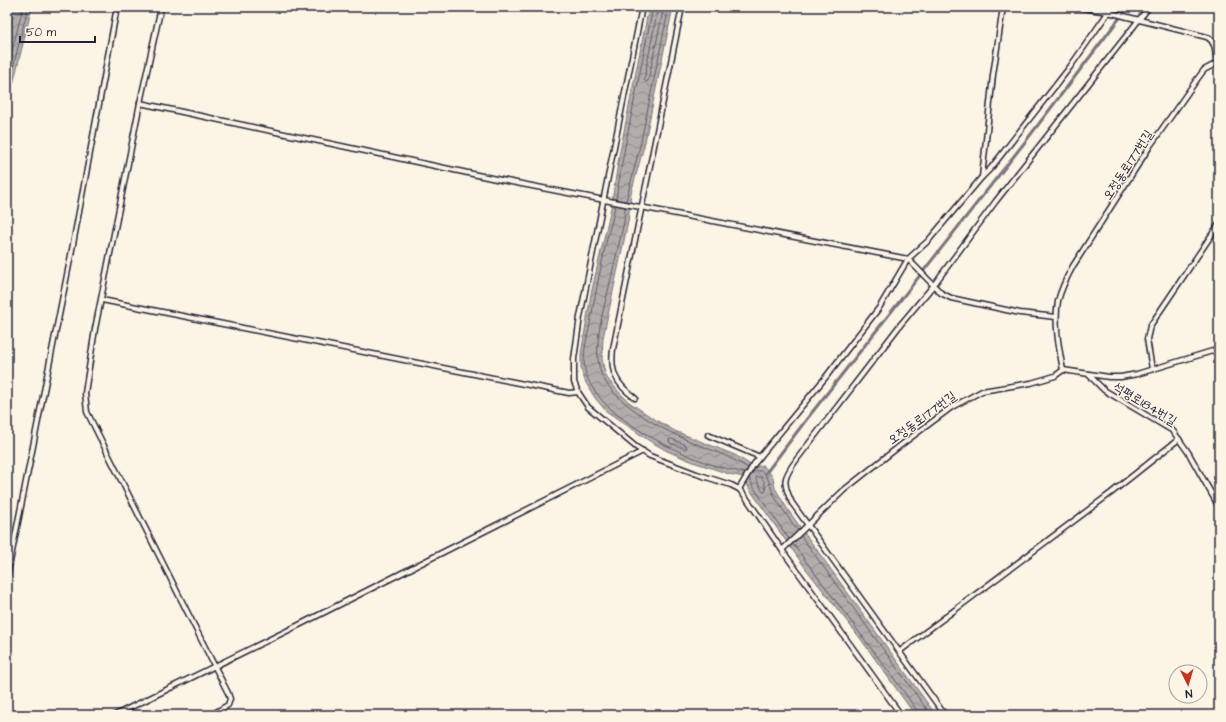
<svg xmlns="http://www.w3.org/2000/svg" width="1226" height="722" font-family="'Architects Daughter','Poor Story',sans-serif">
	<defs>
		<pattern id="water-waves" width="16" height="10" patternUnits="userSpaceOnUse"><rect width="16" height="10" fill="#b2adab"/><path d="M0 5q4-4 8 0t8 0" fill="none" stroke="#908c8c"/></pattern>
	</defs>
	<rect width="100%" height="100%" fill="#fcf5e5"/>
	<filter id="ink" filterUnits="userSpaceOnUse"><feTurbulence type="fractalNoise" baseFrequency=".025" numOctaves="2"/><feDisplacementMap in="SourceGraphic" scale="8" xChannelSelector="R" yChannelSelector="G"/><feConvolveMatrix kernelMatrix="1 2 1 2 8 2 1 2 1" color-interpolation-filters="sRGB"/></filter>
	<g filter="url(#ink)">
		<g fill="url(#water-waves)" stroke="#78757e">
			<polygon points="7,7 32,7 7,109"/>
			<polygon points="649,7 673,7 644,146 631,193 628,222 603,338 602,359 604,369 607,378 619,392 629,402 651,417 675,431 735,455 754,467 763,465 773,477 775,488 788,510 936,715 915,715 860,638 806,569 750,490 743,477 729,474 693,462 667,451 648,440 606,411 595,398 586,383 581,370 581,354 591,294 611,208 619,156"/>
		</g>
		<g fill="none" stroke-linecap="round" stroke-linejoin="round">
			<g stroke="#5c5a68" stroke-width="1">
				<polyline points="658,7 644,80 646,82 648,81 664,7"/>
				<polyline points="7,71 23,7"/>
				<polyline points="7,92 28,7"/>
				<polyline points="616,199 623,157 653,7"/>
				<polyline points="626,201 640,146 669,7"/>
				<path d="M615,205C614,216 610,227 607,238C601,267 595,295 590,324C587,338 582,355 585,370C595,415 673,451 713,465C723,468 734,470 745,473"/>
				<path d="M625,207L624,222C619,243 614,265 609,287C603,311 593,346 600,370C607,396 651,423 674,434C698,446 725,453 748,468"/>
				<polygon points="672,439 686,445 687,448 685,449 670,443 669,440"/>
				<path d="M753,471H762C771,480 770,489 776,499C783,510 790,520 798,531"/>
				<polygon points="757,477 761,477 764,481 766,491 765,492 763,492 756,479"/>
				<polyline points="749,478 754,488 789,539"/>
				<polyline points="801,536 931,715"/>
				<polyline points="793,544 907,696 917,711 918,715"/>
			</g>
			<polyline stroke="#78757e" stroke-width="3" points="766,473 806,420 1025,142 1128,7"/>
			<g stroke="#22223b" stroke-width="7">
				<g id="service">
					<polyline points="161,7 140,103 95,329 85,393 87,412 228,693 230,699 228,705 211,715"/>
					<path d="M642,7L580,317L574,359V382L578,392L588,407L636,447L650,456L697,474L731,485L739,489L745,496L782,550L844,490L901,445L952,407L982,391L1031,383L1055,376L1063,370C1059,348 1054,324 1058,301C1061,289 1067,277 1073,266L1150,146L1198,78L1204,70L1219,62"/>
					<path d="M1077,7L1108,12L1207,37C1217,43 1215,53 1216,63"/>
					<polyline points="140,103 496,179 908,259 941,293 951,298 1020,313 1056,317"/>
					<polyline points="982,177 991,168 1070,67 1112,7"/>
					<polyline points="102,300 569,393 578,392"/>
					<polyline points="1152,369 1147,339 1150,326 1219,224"/>
					<polyline points="1063,370 1109,377 1121,377 1137,374 1219,349"/>
					<polyline points="1089,375 1104,390 1173,431 1188,452 1219,507"/>
					<path d="M635,398C616,384 610,372 613,349L682,7"/>
					<polyline points="708,435 760,457"/>
					<polyline points="739,489 754,464 825,378 879,308 908,259 928,241 982,177 993,75 1003,7"/>
					<polyline points="782,550 901,715"/>
					<polyline points="7,577 71,255 117,7"/>
					<polyline points="900,651 1111,493 1179,439"/>
					<polyline points="115,715 299,625 643,451"/>
					<path d="M945,715L792,503C782,482 783,478 797,459L901,324L933,286L996,201L1149,7"/>
				</g>
			</g>
			<use href="#service" stroke="#fcf5e5" stroke-width="4"/>
		</g>
	</g>
	<g text-anchor="middle" dominant-baseline="central" stroke-width="3" stroke-linejoin="round" paint-order="stroke">
		<g font-size="13" fill="#22223b" stroke="#fcf5e5">
			<text transform="translate(1128 165) rotate(-57)">오정동로177번길</text>
			<text transform="translate(1145 404) rotate(31)">석평로184번길</text>
			<text transform="translate(922 418) rotate(-36)">오정동로177번길</text>
		</g>
	</g>
	<rect width="1226" height="722" fill="none" stroke="#fcf5e5" stroke-width="24"/>
	<rect x="12" y="12" width="1202" height="698" fill="none" stroke="#22223b" stroke-width="1.5" filter="url(#ink)"/>
	<g transform="translate(1188 684) rotate(175)"><circle r="19" fill="#fcf5e5" stroke="#a5a1a1"/>
	<path d="M0-3L7 15L0 10L-7 15Z" fill="#c8321e"/>
	<text y="-6" font-size="11" font-weight="bold" text-anchor="middle" fill="#22223b">N</text>
	</g>
	<path d="M20 36v6h75v-6" fill="none" stroke="#22223b" stroke-width="2"/>
	<text x="26" y="36" font-size="12" fill="#22223b" stroke="#fcf5e5" stroke-width="3" paint-order="stroke">50 m</text>
</svg>
